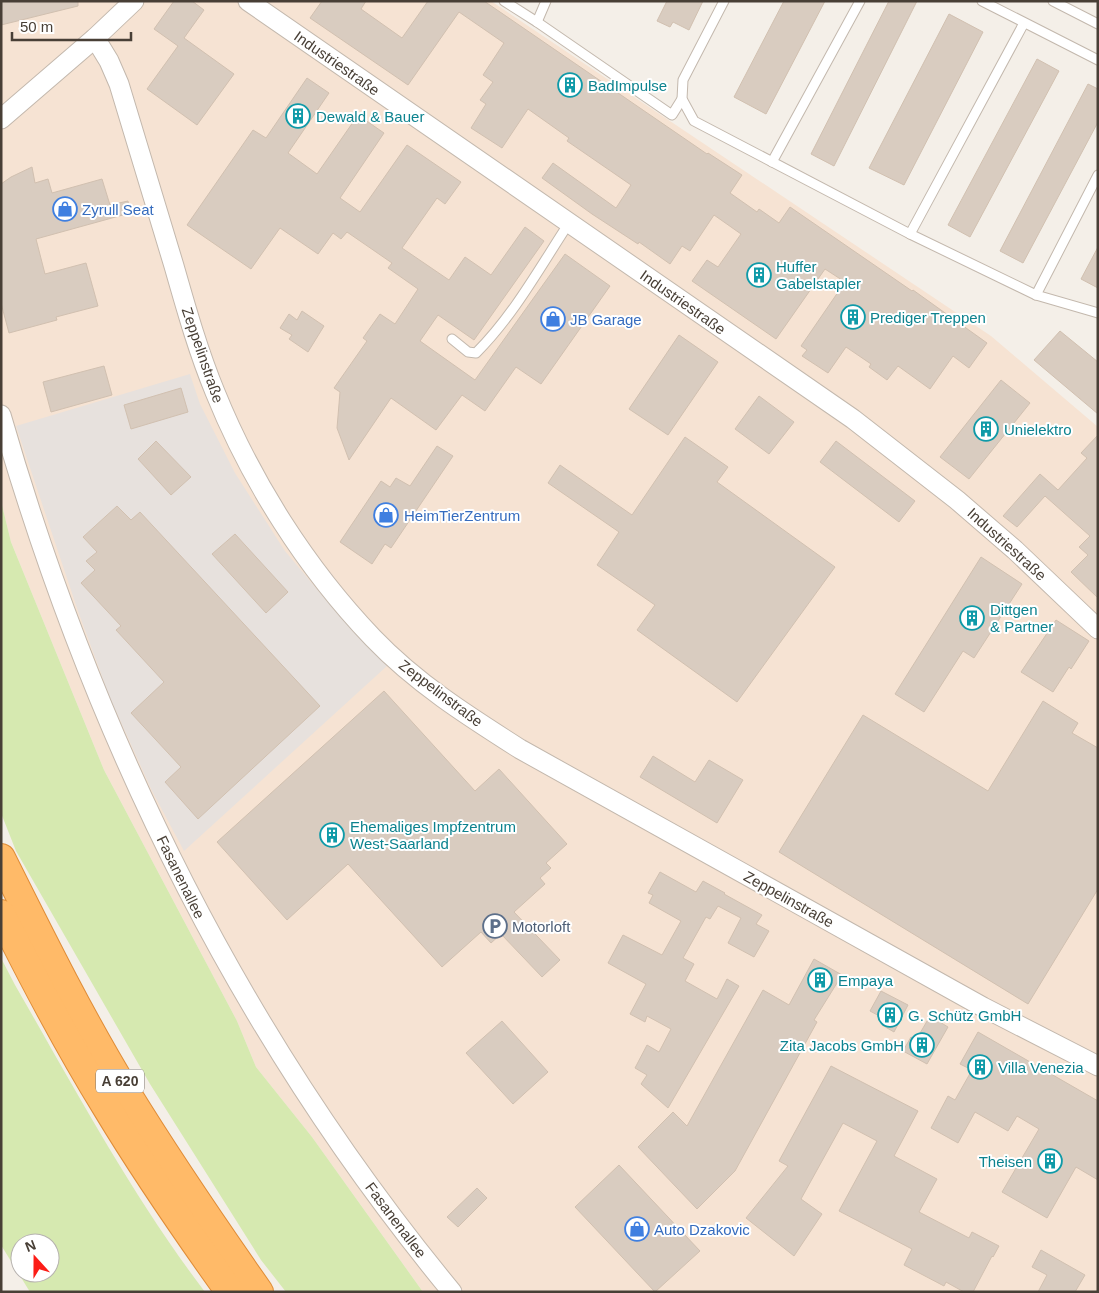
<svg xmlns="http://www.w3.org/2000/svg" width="1099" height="1293" font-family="Arial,sans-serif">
	<rect width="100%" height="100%" fill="#f4efe8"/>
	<polygon fill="#f6e3d3" points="1,1 491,1 991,336 1098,427 1098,1292 423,1292 312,1137 256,1067 237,1021 104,770 11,542 1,501"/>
	<polygon fill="#e7e1dd" points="190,374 200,404 235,473 285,551 336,612 387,666 184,851 152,791 110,698 79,614 16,426"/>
	<g fill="#d6e9b0" fill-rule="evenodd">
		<polygon points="1,501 11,542 104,770 237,1021 256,1067 312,1137 423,1292 286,1292 261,1260 150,1084 16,851 1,813"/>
		<path d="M1,958L15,985C75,1089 132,1196 205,1292H30L1,1245ZM20,1243H50V1273H20Z"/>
	</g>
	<g fill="#d9ccc0" stroke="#d1c0b0">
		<polygon points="1,1 78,1 78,6 1,25"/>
		<polygon points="174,1 192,1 204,10 184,38 234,74 197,125 147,89 178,46 154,29"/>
		<polygon points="322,1 366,1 361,9 402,38 428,1 484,1 707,154 708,153 742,175 730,193 757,212 759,209 779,223 790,207 912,291 913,290 987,343 969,368 953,356 930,389 898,366 887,380 869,367 871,364 846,347 828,373 802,356 807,350 801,346 845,282 825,269 776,339 692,281 707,260 718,267 741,234 714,215 690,251 682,246 670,264 639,242 638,244 592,214 542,178 553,163 616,208 631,185 567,141 569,138 528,109 502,148 471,128 486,104 480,100 493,82 483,75 504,43 459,12 408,85 310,18"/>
		<polygon points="667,1 703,1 689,30 673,22 670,27 657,21"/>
		<polygon points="784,1 825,1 766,114 734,97"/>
		<polygon points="889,1 917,1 834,166 811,154"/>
		<polygon points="949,14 983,32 904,185 869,168"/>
		<polygon points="1037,59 1059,71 970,237 948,225"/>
		<polygon points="307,78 329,93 288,153 317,174 358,115 384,133 340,198 360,212 407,145 461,182 445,204 437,198 402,248 449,280 465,257 491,275 525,227 544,241 474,340 438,315 420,341 475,380 565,254 610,286 541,384 516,367 485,411 462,395 436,430 391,398 349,460 337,428 340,392 334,388 367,341 363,338 380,314 395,324 418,289 388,268 392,263 347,232 341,239 333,233 318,254 280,228 251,269 187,225 253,130 266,138"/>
		<polygon points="1088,84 1098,89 1098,122 1023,263 1000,251"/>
		<polygon points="32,167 35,183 48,179 52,193 102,179 110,205 128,201 130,213 36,239 45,274 86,263 98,306 56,317 57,320 9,333 1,303 1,184 11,177"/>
		<polygon points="1098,247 1098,288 1081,279"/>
		<polygon points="302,311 324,326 308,352 289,339 292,335 280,328 289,314 297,320"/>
		<polygon points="1060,331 1098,362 1098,414 1034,360"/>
		<polygon points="679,335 718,362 668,435 629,409"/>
		<polygon points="104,366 112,395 51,412 43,382"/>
		<polygon points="1001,380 1030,403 969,479 940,457"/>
		<polygon points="181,388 188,412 131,429 124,405"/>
		<polygon points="759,396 794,422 769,454 735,429"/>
		<polygon points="1098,435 1098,598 1071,572 1088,555 1079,547 1090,536 1045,496 1017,527 1003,516 1040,474 1058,490 1087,458 1081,453"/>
		<polygon points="685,437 728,467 717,482 835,567 737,702 637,630 655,605 597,565 619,532 548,483 560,465 632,515"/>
		<polygon points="156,441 191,477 171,495 138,459"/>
		<polygon points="836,441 915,501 899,522 820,462"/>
		<polygon points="437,446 453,456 391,548 385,544 372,564 340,542 381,481 390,487 396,478 410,486"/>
		<polygon points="117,506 131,520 140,512 320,706 198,819 165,782 181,767 131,713 164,682 116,630 121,626 81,583 95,570 86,561 97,552 83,537"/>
		<polygon points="235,534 288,592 266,613 212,554"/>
		<polygon points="981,557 1022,584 974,658 963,651 924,712 895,694"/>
		<polygon points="1056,620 1089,641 1071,669 1069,667 1053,692 1021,672"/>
		<polygon points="384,691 475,791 499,769 567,844 546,863 551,868 540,878 545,884 514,912 560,960 542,977 501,934 491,943 481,932 442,967 348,864 287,920 217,842"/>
		<polygon points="1043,701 1078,723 1072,733 1098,748 1098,889 1028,1004 779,852 863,715 988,791"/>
		<polygon points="653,756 695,782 709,760 743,780 717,823 640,777"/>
		<polygon points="660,872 696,892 703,881 725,893 724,894 762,915 756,924 769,931 754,957 728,943 741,918 718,906 710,919 706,917 683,958 694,964 685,981 717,999 727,979 739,986 668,1108 641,1084 647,1075 635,1068 647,1045 659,1052 671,1029 647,1016 645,1022 630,1014 646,984 608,963 623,935 662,955 681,921 649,903 653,895 648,893"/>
		<polygon points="814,959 842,975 814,1020 817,1022 735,1171 697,1209 638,1147 673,1112 687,1126 763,990 789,1005"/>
		<polygon points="881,991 908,1005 894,1032 882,1025 885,1019 870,1011"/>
		<polygon points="930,1016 948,1027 927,1064 903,1051 911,1037 916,1040"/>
		<polygon points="502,1021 548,1072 513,1104 466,1053"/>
		<polygon points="978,1032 1098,1101 1098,1180 1076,1167 1047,1218 1002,1192 1039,1129 1017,1116 1008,1131 975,1112 958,1143 931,1128 948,1096 955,1100 972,1070 960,1064"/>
		<polygon points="831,1066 918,1111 894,1156 937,1179 919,1212 969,1238 972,1232 999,1246 993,1257 992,1256 973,1292 964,1292 946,1282 944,1286 904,1265 912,1249 839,1211 877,1141 843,1123 801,1199 822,1214 794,1256 746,1218 788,1166 779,1161"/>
		<polygon points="619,1165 700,1251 655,1292 575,1207"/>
		<polygon points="477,1188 487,1198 458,1227 447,1217"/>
		<polygon points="1041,1250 1085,1275 1075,1292 1038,1292 1047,1275 1032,1267"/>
	</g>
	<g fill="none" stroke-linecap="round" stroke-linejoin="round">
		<g stroke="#c3b8ad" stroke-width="11">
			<g id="lane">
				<polyline points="504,1 537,22 672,115 682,99"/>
				<polyline points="724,1 683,80 682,99 694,121 910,234 1036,295 1098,313"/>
				<polyline points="982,1 1098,60"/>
				<polyline points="1053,1 1098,24"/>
				<polyline points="537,22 546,1"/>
				<polyline points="772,162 860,1"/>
				<polyline points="910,234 1024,23"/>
				<polyline points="1036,295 1098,175"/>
				<path d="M452,339L468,352L476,353C514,315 540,267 569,223"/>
			</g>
		</g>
		<g stroke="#c3b8ad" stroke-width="21">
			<g id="street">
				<polyline points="248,1 853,419 957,500 1015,550 1098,629"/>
				<path d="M95,38L109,61L119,84C137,145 156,205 174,266C186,308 198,351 215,392C251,481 306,568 373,638C416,683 468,716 520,749L983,1007L1098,1066"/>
				<polyline points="1,119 95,38 134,1"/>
				<path d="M1,415C93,735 239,1034 452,1292"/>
			</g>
		</g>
		<g stroke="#df8c37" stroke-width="30">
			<g id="highway">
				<path d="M1,858C40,936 79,1015 124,1089C167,1159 212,1225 259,1292"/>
				<path d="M1,914C34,980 68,1045 107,1108C145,1171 187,1232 230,1292"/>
			</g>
		</g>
		<use href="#lane" stroke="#fff" stroke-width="9"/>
		<use href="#street" stroke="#fff" stroke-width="19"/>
		<use href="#highway" stroke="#ffba68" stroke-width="28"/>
	</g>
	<defs>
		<g id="building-ring" transform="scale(1.25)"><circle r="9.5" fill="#fff" stroke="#0f9aa8" stroke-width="1.5"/><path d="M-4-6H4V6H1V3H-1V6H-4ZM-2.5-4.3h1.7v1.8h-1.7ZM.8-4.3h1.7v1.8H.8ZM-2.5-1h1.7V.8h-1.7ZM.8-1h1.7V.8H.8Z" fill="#0f9aa8"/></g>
		<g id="shop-ring" transform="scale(1.25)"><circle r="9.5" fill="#fff" stroke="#3f7fe0" stroke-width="1.5"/><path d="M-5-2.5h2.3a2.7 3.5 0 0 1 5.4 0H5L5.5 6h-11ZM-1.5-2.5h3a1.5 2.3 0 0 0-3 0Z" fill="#3f7fe0"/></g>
		<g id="parking-ring" transform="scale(1.25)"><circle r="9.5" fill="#fff" stroke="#5c6f8a" stroke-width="1.5"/><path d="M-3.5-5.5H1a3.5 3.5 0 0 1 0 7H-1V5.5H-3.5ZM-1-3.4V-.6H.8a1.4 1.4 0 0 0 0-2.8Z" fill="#5c6f8a"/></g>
	</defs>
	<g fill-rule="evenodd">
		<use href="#building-ring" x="570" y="85"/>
		<use href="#building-ring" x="298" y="116"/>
		<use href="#shop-ring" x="65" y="209"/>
		<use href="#building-ring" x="759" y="275"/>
		<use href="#building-ring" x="853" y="317"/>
		<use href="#shop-ring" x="553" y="319"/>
		<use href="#building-ring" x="986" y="429"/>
		<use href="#shop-ring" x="386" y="515"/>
		<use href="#building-ring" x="972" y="618"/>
		<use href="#building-ring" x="332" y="835"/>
		<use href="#parking-ring" x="495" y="926"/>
		<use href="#building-ring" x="820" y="980"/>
		<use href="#building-ring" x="890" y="1015"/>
		<use href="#building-ring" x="922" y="1045"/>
		<use href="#building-ring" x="980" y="1067"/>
		<use href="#building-ring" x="1050" y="1161"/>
		<use href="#shop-ring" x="637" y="1229"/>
	</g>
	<g text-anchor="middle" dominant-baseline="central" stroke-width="4" stroke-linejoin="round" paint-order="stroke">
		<rect fill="#fff" stroke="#7f7972" stroke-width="1" x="96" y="1069.5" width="48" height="23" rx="4"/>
		<g font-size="14" font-weight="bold" fill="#483f36">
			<text x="120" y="1081">A 620</text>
		</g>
		<g font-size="15" fill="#483f36" stroke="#fff">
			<text transform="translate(337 63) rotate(35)">Industriestraße</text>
			<text transform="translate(683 302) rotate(35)">Industriestraße</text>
			<text transform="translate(203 355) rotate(71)">Zeppelinstraße</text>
			<text transform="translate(1007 544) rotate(42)">Industriestraße</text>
			<text transform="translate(441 693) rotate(37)">Zeppelinstraße</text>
			<text transform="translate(181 877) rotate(64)">Fasanenallee</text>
			<text transform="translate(789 899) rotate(29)">Zeppelinstraße</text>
			<text transform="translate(396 1220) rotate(53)">Fasanenallee</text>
		</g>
		<g font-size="15" fill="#0d838f" stroke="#fff" text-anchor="start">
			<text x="588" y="85">BadImpulse</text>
			<text x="316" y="116">Dewald &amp; Bauer</text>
			<text x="776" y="266">Huffer<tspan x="776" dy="17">Gabelstapler</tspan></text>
			<text x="870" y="317">Prediger Treppen</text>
			<text x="1004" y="429">Unielektro</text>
			<text x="990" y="609">Dittgen<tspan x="990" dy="17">&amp; Partner</tspan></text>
			<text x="350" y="826">Ehemaliges Impfzentrum<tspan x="350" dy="17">West-Saarland</tspan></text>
			<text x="838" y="980">Empaya</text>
			<text x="908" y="1015">G. Schütz GmbH</text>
			<text x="904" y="1045" text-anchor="end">Zita Jacobs GmbH</text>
			<text x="998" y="1067">Villa Venezia</text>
			<text x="1032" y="1161" text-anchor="end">Theisen</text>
		</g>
		<g font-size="15" fill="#366cbe" stroke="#fff" text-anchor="start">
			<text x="82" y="209">Zyrull Seat</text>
			<text x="570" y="319">JB Garage</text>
			<text x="404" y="515">HeimTierZentrum</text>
			<text x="654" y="1229">Auto Dzakovic</text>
		</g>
		<g font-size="15" fill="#4e5e75" stroke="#fff" text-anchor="start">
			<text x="512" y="926">Motorloft</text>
		</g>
	</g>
	<rect width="1099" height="1293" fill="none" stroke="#483f36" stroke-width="5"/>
	<g transform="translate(35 1258) rotate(339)"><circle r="24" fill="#ffffff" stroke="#b6b2af"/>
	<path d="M0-4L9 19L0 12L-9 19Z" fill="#fc1d17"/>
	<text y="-8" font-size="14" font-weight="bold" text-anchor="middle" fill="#483f36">N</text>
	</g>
	<path d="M12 32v8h119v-8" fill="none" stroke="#483f36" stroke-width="2.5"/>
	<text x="20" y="32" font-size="15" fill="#483f36" stroke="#ffffff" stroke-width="4" paint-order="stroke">50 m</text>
</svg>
